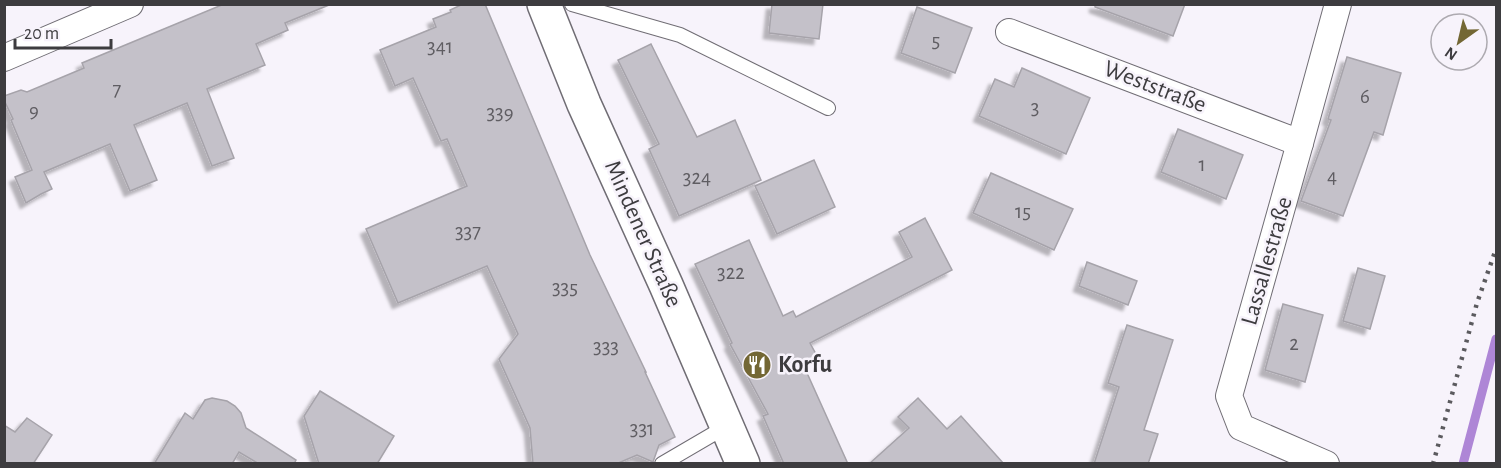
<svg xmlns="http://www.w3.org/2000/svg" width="1501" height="468" font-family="'Alegreya Sans',sans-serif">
	<defs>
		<filter id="shadow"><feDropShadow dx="-5.5" dy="5.5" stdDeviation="1.5" flood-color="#0004"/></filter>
	</defs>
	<rect width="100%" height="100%" fill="#f7f3fb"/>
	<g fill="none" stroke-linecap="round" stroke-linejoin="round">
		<polyline stroke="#ae86d6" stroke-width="9" points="1463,464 1496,339"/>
	</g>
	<g fill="#c4c1c9" stroke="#a6a3aa" stroke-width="1.5" filter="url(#shadow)">
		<polygon points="224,4 329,5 285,23 288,30 256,44 265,65 207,89 234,158 212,166 187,103 134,125 157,180 130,191 110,144 44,172 52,189 41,194 26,203 15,177 32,170 11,120 13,119 4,100 4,96 21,90 27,92 84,68 82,63"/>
		<polygon points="463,4 485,4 590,255 646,372 645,372 675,437 659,445 653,462 637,455 616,464 533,464 530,428 499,359 518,334 487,266 398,303 366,229 467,186 447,139 441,141 413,78 395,86 380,50 436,27 433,19 451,12 450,10"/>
		<polygon points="772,4 823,4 819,39 769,33"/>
		<polygon points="1095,4 1185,4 1173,36 1095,7"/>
		<polygon points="917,7 972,28 955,73 901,53"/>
		<polygon points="651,44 697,137 735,120 761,180 679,216 649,149 659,144 618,60"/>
		<polygon points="1347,57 1401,73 1383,135 1374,132 1343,216 1301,201 1331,120 1328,119"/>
		<polygon points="1022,68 1090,98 1066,154 979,116 995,79 1014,87"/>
		<polygon points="1178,129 1243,155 1226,199 1161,172"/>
		<polygon points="814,160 835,207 777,234 755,186"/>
		<polygon points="991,173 1073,209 1054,250 973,213"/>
		<polygon points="925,218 952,270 810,343 817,356 803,364 848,464 784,464 763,416 768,414 730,344 732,343 695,264 749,240 783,316 793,311 796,317 912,257 899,232"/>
		<polygon points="1087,262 1137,281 1128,305 1079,286"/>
		<polygon points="1358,268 1385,276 1370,329 1343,321"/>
		<polygon points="1283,304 1323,315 1305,382 1265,370"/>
		<polygon points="1127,325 1173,340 1144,430 1158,434 1148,464 1094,464 1119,387 1108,383"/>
		<polygon points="320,391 394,436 377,464 319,464 304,416"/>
		<polygon points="212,398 227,401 235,406 241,413 246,428 296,460 294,464 259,464 239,452 232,464 154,464 185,413 193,419 205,400"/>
		<polygon points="918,398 947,429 961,416 1004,464 869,464 909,428 898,417"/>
		<polygon points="27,418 52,435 33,464 4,464 4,425 15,432"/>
	</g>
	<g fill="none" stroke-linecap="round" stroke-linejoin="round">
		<g stroke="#706d74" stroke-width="16">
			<g id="lane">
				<polyline points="572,4 680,35 828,108"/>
				<polyline points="662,464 727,426"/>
			</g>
		</g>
		<g stroke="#706d74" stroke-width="28">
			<g id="street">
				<polyline points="1009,32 1300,143"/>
				<polyline points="4,58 130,4"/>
				<polyline points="1326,464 1241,427 1229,396 1300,143 1338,4"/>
			</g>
		</g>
		<g stroke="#706d74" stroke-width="36">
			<polyline id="secondary" points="544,4 584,104 666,285 743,464"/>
		</g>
		<use href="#lane" stroke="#fff" stroke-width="14"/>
		<use href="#street" stroke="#fff" stroke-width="26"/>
		<use href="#secondary" stroke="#fff" stroke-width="33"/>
		<polyline stroke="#5b5a5e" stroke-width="4.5" stroke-dasharray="3 6" stroke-linecap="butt" points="1433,464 1477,303 1496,249"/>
	</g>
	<defs>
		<g id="restaurant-disc" transform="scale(1.5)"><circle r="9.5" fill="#736734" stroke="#f7f3fb"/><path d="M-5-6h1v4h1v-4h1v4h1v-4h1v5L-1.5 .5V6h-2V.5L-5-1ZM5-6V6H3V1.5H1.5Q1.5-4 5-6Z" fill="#fff"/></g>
	</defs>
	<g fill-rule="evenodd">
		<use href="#restaurant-disc" x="757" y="365"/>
	</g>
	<g text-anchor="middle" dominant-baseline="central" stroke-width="5" stroke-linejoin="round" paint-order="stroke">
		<g font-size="21" fill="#5f5d62">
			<text x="936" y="40">5</text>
			<text x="440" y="46">341</text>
			<text x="117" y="89">7</text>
			<text x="1365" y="96">6</text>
			<text x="1035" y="107">3</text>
			<text x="34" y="110">9</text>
			<text x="500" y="112">339</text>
			<text x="1202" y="164">1</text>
			<text x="1332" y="176">4</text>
			<text x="697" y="177">324</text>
			<text x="1023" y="211">15</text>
			<text x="468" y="231">337</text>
			<text x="731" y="272">322</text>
			<text x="565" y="287">335</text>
			<text x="1294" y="343">2</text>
			<text x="606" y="346">333</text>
			<text x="642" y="428">331</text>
		</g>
		<g font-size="24" fill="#3d3c3f" stroke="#f7f3fb">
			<text transform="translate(1155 87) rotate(21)">Weststraße</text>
			<text transform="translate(643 234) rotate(66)">Mindener Straße</text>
			<text transform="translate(1267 261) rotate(-74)">Lassallestraße</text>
		</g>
		<g font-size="24" font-weight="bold" fill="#3d3c3f" stroke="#f7f3fb" text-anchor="start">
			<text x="778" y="365">Korfu</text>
		</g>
	</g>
	<rect width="1501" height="468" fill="none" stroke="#3d3c3f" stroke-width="12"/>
	<g transform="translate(1459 42) rotate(214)"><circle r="28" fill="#f7f3fb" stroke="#adaab0" stroke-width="1.5"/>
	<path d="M0-4.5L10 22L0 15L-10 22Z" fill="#736734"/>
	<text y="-9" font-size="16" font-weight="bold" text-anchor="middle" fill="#3d3c3f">N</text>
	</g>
	<path d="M15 39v9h96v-9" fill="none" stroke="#3d3c3f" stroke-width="3"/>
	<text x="24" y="39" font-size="18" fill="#3d3c3f" stroke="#f7f3fb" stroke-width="4.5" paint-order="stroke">20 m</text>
</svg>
